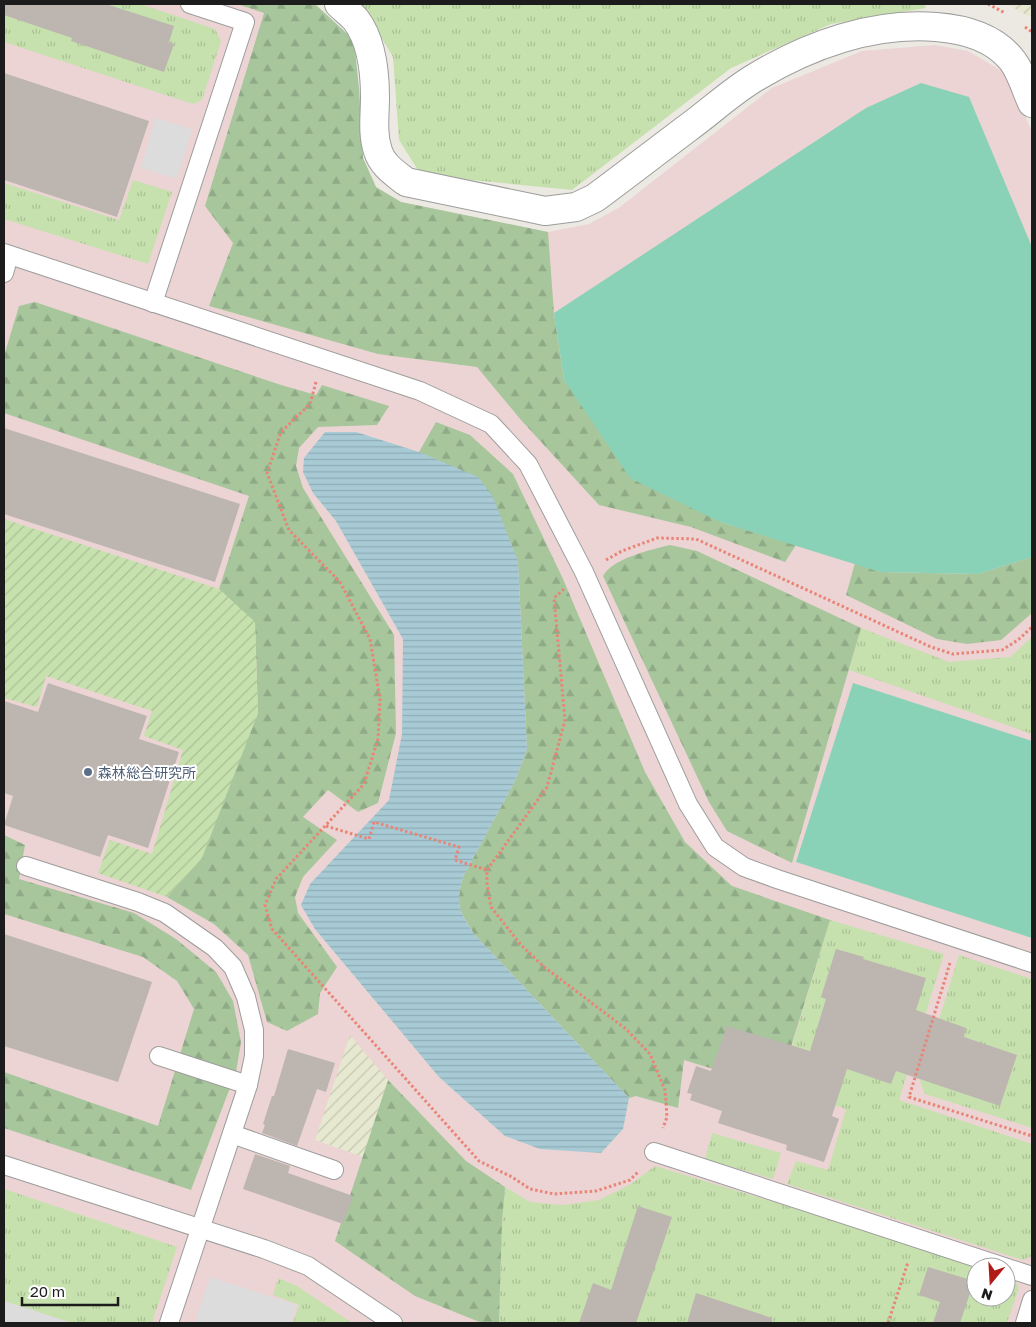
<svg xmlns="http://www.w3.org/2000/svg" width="1036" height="1327" font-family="'Golos Text','Noto Sans JP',sans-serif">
	<defs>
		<pattern id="farmland-furrows" width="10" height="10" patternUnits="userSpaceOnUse" patternTransform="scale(1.25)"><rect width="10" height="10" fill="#e6e9cf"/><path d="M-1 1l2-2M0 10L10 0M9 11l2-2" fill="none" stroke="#c5c7b1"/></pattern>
		<pattern id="grass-tufts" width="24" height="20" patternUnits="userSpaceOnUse" patternTransform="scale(1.25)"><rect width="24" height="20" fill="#c6e1ad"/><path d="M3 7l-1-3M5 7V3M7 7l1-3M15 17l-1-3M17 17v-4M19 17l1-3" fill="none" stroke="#aac094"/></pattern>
		<pattern id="forest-firs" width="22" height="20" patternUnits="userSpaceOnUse" patternTransform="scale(1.25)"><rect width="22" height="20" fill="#a7c69c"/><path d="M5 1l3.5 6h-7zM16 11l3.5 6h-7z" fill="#8faa86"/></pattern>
		<pattern id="garden-furrows" width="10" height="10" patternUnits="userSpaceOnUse" patternTransform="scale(1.25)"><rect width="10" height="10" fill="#c6e1ad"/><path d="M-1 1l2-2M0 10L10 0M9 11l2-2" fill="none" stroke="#aac094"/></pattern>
		<pattern id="water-rules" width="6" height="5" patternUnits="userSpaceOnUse" patternTransform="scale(1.25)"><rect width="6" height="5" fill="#a7cad5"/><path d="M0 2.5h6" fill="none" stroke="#8fadb6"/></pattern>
	</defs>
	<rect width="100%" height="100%" fill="#ece9e2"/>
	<path fill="#ebd4d3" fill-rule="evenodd" d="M4,4H315L359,88L363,158L376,187L401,202L548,232L589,224L620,207L772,88L862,51L935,45L968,51L1007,74L1032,132V1323H4ZM976,1267H1006V1297H976Z"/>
	<g fill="url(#farmland-furrows)">
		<polygon points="1007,4 1032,4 1032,18"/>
		<polygon points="350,1035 388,1080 363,1157 315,1140"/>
	</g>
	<g fill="url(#grass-tufts)">
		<polygon points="4,4 140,4 215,29 221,41 202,100 193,104 4,42"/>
		<polygon points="356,4 924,4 926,8 831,24 731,68 572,190 421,175 399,140 393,57 368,15"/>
		<polygon points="133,180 172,192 148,264 4,219 4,183 119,220"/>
		<polygon points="861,628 949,662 1010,657 1032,637 1032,734 849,670"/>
		<polygon points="830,920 944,954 899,1100 1032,1144 1032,1256 1023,1260 787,1184 796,1161 828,1170 846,1109 821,1101 792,1046"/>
		<polygon points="959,955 1032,979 1032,1128 925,1094 920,1081"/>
		<polygon points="712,1133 781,1153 773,1179 705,1159"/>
		<polygon points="655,1166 926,1248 982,1267 976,1267 976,1297 1006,1297 1006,1275 1014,1278 1019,1288 1007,1323 499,1323 502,1222 505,1187 530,1202 563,1205 599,1200 631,1184"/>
		<polygon points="4,1189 177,1247 152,1323 72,1323 4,1301"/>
		<polygon points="278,1278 297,1286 352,1323 293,1323 299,1305 273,1295"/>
	</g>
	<g fill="url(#forest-firs)">
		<polygon points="237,4 315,4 354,40 359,88 363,158 376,187 401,202 548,232 554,313 564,380 720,522 796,545 785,562 691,527 599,505 521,420 477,367 378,354 209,306 233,243 205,206 264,13"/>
		<polygon points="35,302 281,385 316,395 322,385 389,406 377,425 318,427 299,448 296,466 303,488 394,635 396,733 378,803 358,812 328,790 303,817 337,840 303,877 295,897 298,913 337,967 320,993 318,1014 287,1031 267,1022 248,955 214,924 167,897 198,862 258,713 255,623 219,589 249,496 4,413 4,356 19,306"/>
		<path d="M436,422L470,435L513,474L563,579L645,772L685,842L732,886L830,920L778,1089L684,1060L678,1108L636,1096L629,1098L474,934C459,910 455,906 463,877L516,779L527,749L518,561L478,478L419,452Z"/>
		<path d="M670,545L697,551L861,628L792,863L727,831L709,802L603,576C611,559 653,549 670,545Z"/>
		<polygon points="1032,557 1032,613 1001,640 967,644 937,639 846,595 855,563 880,572 978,574"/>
		<polygon points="4,835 25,845 19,879 134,913 176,939 216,972 233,1001 241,1042 236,1072 191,1190 4,1128 4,1072 158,1126 194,1009 177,981 143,957 4,914"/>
		<polygon points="388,1080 466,1161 505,1187 502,1222 499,1323 482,1323 415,1296 335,1241"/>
	</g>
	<polygon fill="url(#garden-furrows)" points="4,519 219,589 255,622 258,713 202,858 167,897 98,873 110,840 152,854 183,750 144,736 152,711 46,676 37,707 4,698"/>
	<g fill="#89d2b7">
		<polygon points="921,83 969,97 1032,247 1032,557 978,574 880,572 720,522 630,478 564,380 554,313 866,108"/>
		<polygon points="853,683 1032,741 1032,938 796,862"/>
	</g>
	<g fill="#dcdcdc">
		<polygon points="155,118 192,129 177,179 141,168"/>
		<polygon points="210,1277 297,1305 291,1323 195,1323"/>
		<polygon points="4,1301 72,1323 4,1323"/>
	</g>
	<path fill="url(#water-rules)" d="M325,432H356L419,452L478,477L493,497L518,561L527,749L516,779L463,877C455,905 459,911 474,934L629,1098L623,1129L601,1153L540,1149L505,1136L439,1077L315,929L301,905L310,884L389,800L402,734L403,639L336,521L313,493L303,472L304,458Z"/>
	<g fill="#bcb5b0">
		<polygon points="4,4 106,4 174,26 169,42 174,44 164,72 71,41 72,38 4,15"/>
		<polygon points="4,73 149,121 117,217 4,180"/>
		<polygon points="4,428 240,504 215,582 4,514"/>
		<polygon points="48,683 147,716 139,739 179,752 148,848 108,835 100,857 4,825 13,796 4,793 4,701 38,712"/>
		<polygon points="4,934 152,982 118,1082 4,1046"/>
		<polygon points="836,949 864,957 863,959 926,978 916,1010 966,1028 964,1037 1017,1055 1000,1106 896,1071 891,1084 847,1069 832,1116 839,1119 824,1162 786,1150 787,1145 718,1123 722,1111 690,1100 692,1094 687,1093 696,1066 711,1071 727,1026 810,1051 826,999 821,997"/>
		<polygon points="288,1049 335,1063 326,1092 317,1089 297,1146 262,1133 265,1125 263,1124 272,1096 274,1096"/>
		<polygon points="255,1154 290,1166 288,1173 353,1196 343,1224 243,1189"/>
		<polygon points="638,1206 672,1217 636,1323 579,1323 593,1283 611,1290"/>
		<polygon points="928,1267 974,1281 960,1323 933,1323 940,1302 919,1295"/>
		<polygon points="696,1293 772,1318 772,1323 687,1323"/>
	</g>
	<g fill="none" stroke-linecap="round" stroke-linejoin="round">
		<g stroke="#9d9d9d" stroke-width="20">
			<g id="service">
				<polyline points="4,253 420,391 491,424 528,464 584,572 688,804 715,847 744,867 777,879 1032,963"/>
				<polyline points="4,273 9,255"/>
				<polyline points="153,303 245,22 190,4"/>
				<polyline points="26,866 138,902 165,913 215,948 233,967 246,997 254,1030 254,1056 248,1085 169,1323"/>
				<polyline points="159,1056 248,1085"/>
				<polyline points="232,1134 334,1170"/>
				<polyline points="654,1152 1032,1276"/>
				<polyline points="4,1165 264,1249 308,1266 393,1323"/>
				<polyline points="1025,1323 1032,1300"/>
			</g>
		</g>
		<g stroke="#9d9d9d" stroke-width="30">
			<path id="minor" d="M339,4C344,9 351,14 356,20C371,40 375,72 375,97C375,115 372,134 378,151C382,165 395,173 406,182L545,211L576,207L595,198C626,175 657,151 689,127C711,111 732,91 756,77C809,45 873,22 936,27C963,29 993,37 1011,59C1020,69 1026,90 1032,103"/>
		</g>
		<g stroke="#e98477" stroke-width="3" stroke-dasharray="2.5 2.5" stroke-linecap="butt">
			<polyline points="988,4 1005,13"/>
			<polyline points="1025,27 1032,32"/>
			<polyline points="316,382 310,404 281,432 267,473 289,530 340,582 370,639 380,699 378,739 364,784 276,879 265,905 272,929 479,1161 512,1177 530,1189 554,1194 596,1191 630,1180 638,1172"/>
			<polyline points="606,560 622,551 657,538 696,539 931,647 953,654 1002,650 1018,640 1032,627"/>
			<polyline points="564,589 554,598 565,720 547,787 487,870 487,884 491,907 521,945 543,966 626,1029 650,1054 665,1090 667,1117 663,1128"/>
			<polyline points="326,826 369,839 374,822 459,847 455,860 487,870"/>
			<polyline points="950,963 909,1097 1032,1136"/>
			<polyline points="888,1323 908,1262"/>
		</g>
		<use href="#service" stroke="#fff" stroke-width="18"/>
		<use href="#minor" stroke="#fff" stroke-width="28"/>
	</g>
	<circle fill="#5c6f8a" stroke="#fff" stroke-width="2" cx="88" cy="772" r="5"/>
	<g text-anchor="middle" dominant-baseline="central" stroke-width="4" stroke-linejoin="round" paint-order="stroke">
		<g font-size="14" fill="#4e5e75" stroke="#fff" text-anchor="start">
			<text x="98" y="772">森林総合研究所</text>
		</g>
	</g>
	<rect width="1036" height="1327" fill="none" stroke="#1c1c1c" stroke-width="10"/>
	<g transform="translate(991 1282) rotate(198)"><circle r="24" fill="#ffffff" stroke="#a4a4a4"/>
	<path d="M0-4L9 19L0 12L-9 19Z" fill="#b01a17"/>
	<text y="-8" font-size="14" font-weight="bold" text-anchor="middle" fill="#1c1c1c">N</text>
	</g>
	<path d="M22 1297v8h96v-8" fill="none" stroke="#1c1c1c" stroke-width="2.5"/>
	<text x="30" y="1297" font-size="15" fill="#1c1c1c" stroke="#ffffff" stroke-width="4" paint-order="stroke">20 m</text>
</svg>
